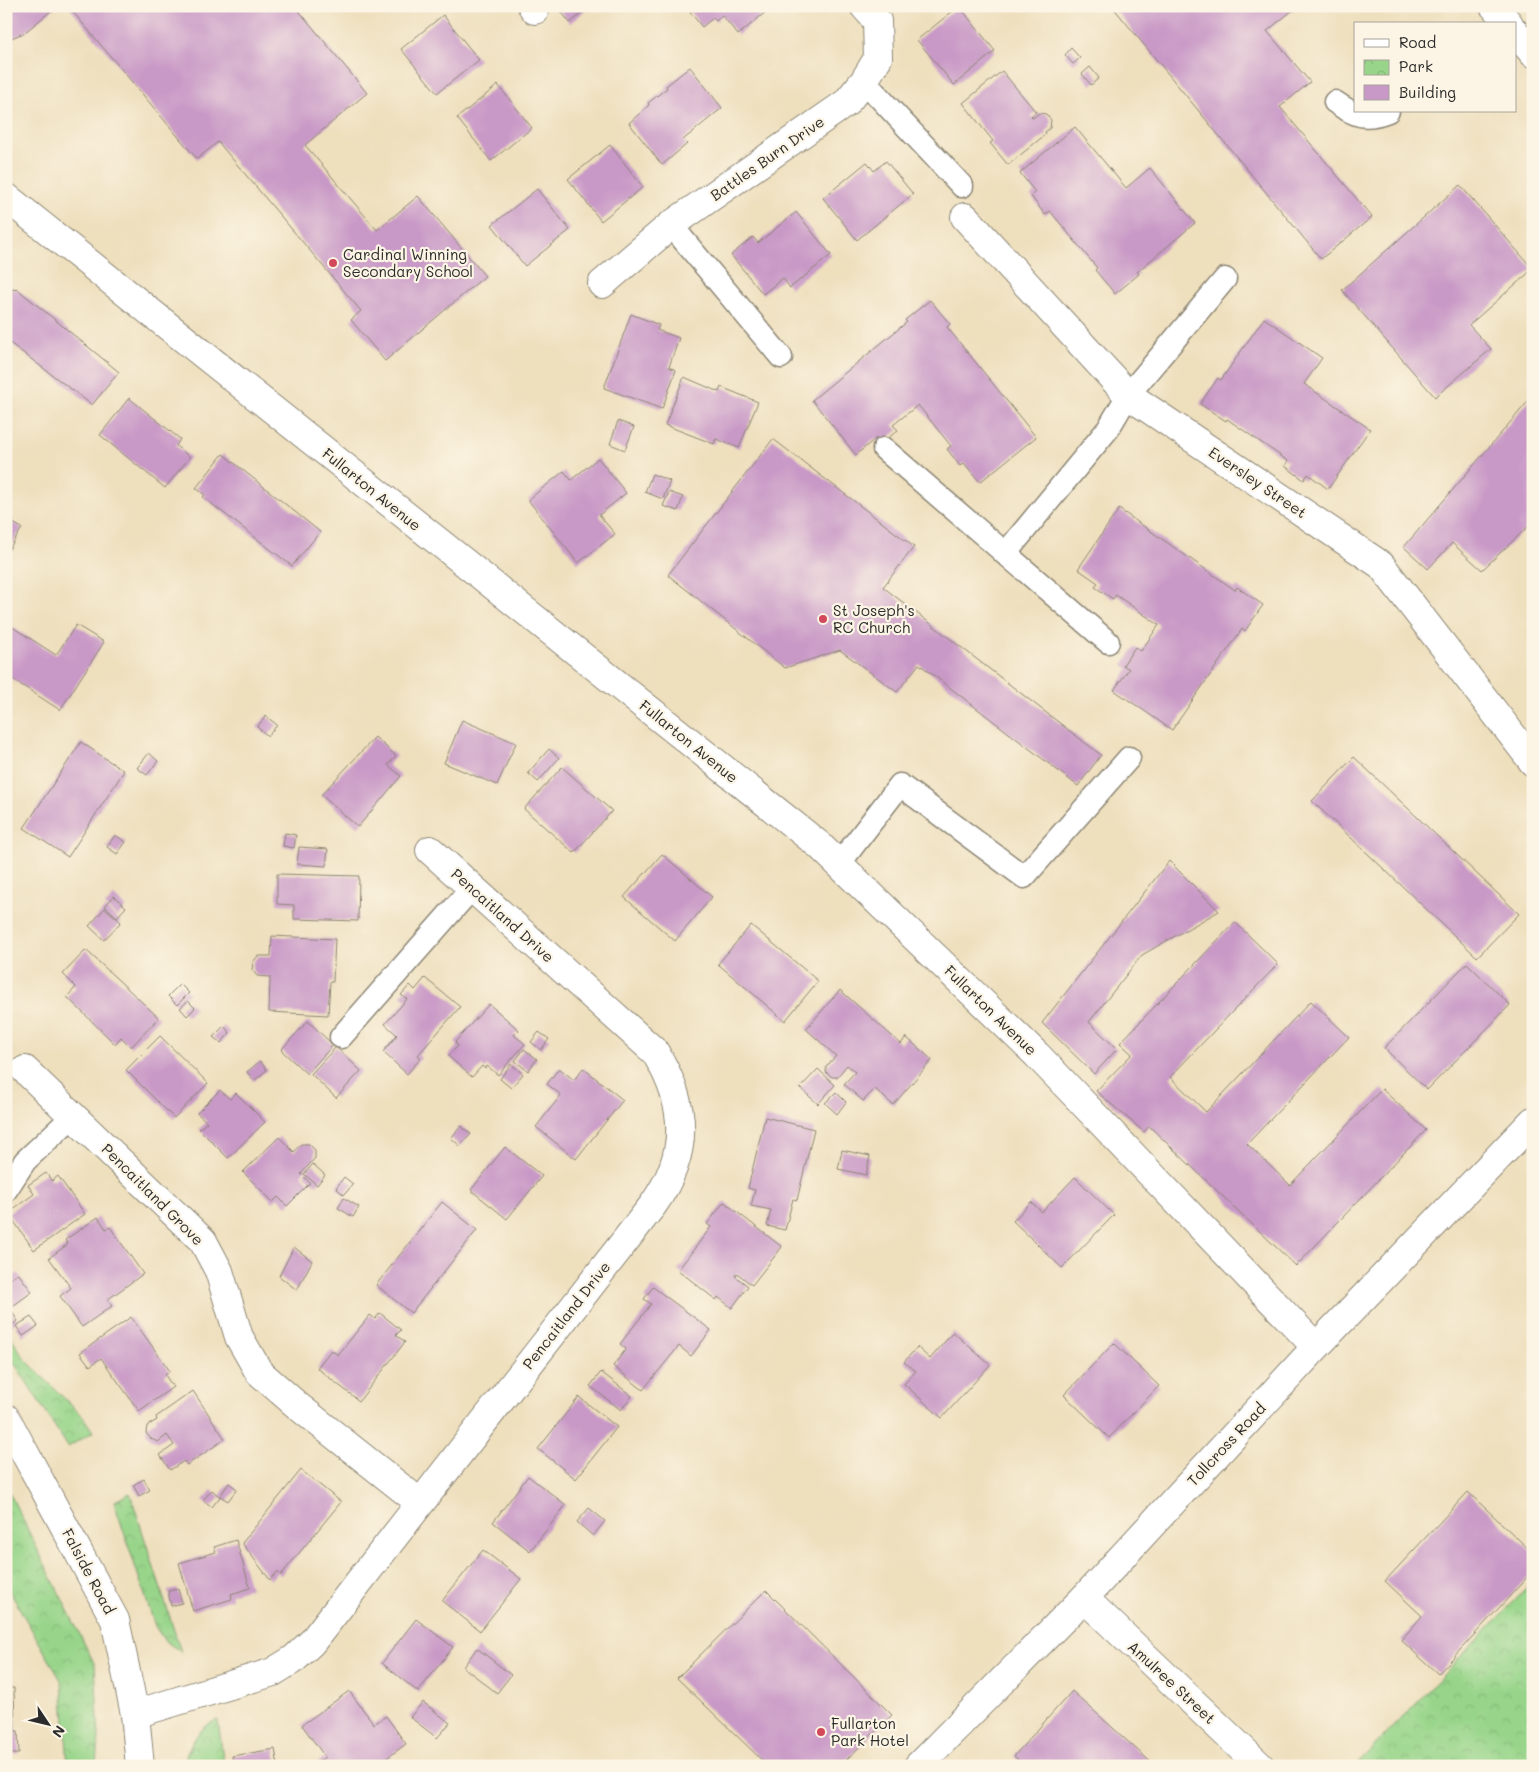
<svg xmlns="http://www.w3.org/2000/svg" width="1539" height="1772" font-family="Mali,sans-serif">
	<defs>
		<pattern id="park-crowns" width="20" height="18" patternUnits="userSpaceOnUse" patternTransform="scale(1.25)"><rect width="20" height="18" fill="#98d58a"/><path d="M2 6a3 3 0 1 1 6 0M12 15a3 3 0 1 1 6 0" fill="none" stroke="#83b777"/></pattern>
	</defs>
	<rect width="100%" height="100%" fill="#fcf5e5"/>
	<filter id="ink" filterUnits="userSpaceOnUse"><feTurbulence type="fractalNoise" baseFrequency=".02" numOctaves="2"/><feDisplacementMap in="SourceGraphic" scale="10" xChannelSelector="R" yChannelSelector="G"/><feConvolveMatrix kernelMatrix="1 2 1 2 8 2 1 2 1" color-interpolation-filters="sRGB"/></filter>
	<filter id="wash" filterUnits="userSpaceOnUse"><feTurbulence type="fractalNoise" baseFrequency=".0096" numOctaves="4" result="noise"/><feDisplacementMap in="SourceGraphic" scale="20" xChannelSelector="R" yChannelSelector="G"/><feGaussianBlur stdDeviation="1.12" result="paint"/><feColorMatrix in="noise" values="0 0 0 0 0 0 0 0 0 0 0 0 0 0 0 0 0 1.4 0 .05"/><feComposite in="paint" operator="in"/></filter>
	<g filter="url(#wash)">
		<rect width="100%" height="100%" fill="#eedfbd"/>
		<g fill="url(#park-crowns)" stroke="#62805a">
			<polygon points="6,1328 24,1358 84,1418 93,1432 68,1447 6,1350"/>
			<polygon points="6,1486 95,1665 99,1736 97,1766 68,1766 62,1682 6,1585"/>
			<polygon points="130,1493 181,1652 164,1640 155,1626 115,1505 115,1501"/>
			<polygon points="1533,1582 1533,1766 1355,1766"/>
			<path d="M218,1720L224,1766H183C188,1748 198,1726 218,1720Z"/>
		</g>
		<g id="blocks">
			<g fill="#c898c6">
				<polygon points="6,6 57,6 24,33 6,40"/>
				<polygon points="68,6 295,6 367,93 305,145 377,230 418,196 485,276 385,361 351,320 361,311 218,142 197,159"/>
				<polygon points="557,6 591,6 570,23"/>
				<polygon points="698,6 773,6 738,35 722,15 716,21 713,18 702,27 690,12"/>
				<polygon points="959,6 995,51 954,85 917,40"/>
				<polygon points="1112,6 1298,6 1267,31 1310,82 1280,107 1372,217 1321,259"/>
				<polygon points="443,15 479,60 437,93 401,49"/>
				<polygon points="1071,48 1080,58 1073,64 1065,55"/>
				<polygon points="690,67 722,108 683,140 687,144 662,165 629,123 649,105 648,103 667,88 666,86"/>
				<polygon points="1090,67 1099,78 1091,85 1082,74"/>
				<polygon points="1002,71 1036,112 1031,116 1033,118 1039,113 1046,114 1051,120 1050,128 1045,132 1046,134 1008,165 990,143 993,141 963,103"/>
				<polygon points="498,85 532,128 491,161 457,118"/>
				<polygon points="1075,127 1126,188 1150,168 1195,223 1137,272 1139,274 1115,294 1095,270 1097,268 1050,211 1045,215 1031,196 1035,192 1020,173"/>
				<polygon points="610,145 643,187 601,221 568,179"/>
				<polygon points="886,161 913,194 857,240 823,198 867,162 874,171"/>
				<polygon points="1460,185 1533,269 1469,325 1491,349 1435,397 1342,290"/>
				<polygon points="537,189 570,230 525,266 492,225"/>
				<polygon points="796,212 831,255 790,288 783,278 763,294 731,255 753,237 758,243"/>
				<polygon points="6,284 14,290 16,288 119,372 92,405 6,340"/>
				<polygon points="930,300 950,324 947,327 1036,437 980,482 964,463 960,466 947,449 951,446 918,405 893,425 898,430 881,444 876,438 856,455 812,400 907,322 905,320"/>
				<polygon points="631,314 659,325 657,330 679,338 669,367 676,370 662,409 604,388"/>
				<polygon points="1264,318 1322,358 1304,384 1370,429 1328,489 1308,474 1304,480 1285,466 1288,461 1227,419 1226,421 1200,404 1218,378 1221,380"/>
				<polygon points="684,377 719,392 721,387 758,402 739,448 716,439 714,444 665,425"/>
				<polygon points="129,398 180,439 176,446 190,457 165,488 100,435"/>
				<polygon points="1531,398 1533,522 1482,570 1452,543 1428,569 1404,547"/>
				<polygon points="618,421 634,427 625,450 610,444"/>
				<polygon points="773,439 914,547 883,587 1101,755 1078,786 919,664 897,692 840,650 785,668 668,575"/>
				<polygon points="223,454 320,532 292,566 203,497 205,495 196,488"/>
				<polygon points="598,458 626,493 599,515 615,534 578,563 528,500 564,471 571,480"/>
				<polygon points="652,474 670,481 663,499 645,492"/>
				<polygon points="669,492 683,497 678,511 663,506"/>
				<polygon points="1119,509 1235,590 1237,587 1263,605 1245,631 1242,629 1172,730 1114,690 1129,669 1123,665 1135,647 1141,651 1159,625 1116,595 1113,599 1095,587 1098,583 1078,569"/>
				<polygon points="6,519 22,528 6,554"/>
				<polygon points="6,623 56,655 76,625 104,642 60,710 6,675"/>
				<polygon points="266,716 277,725 268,736 257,727"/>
				<polygon points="462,720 516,743 497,785 444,763"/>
				<polygon points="375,737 396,756 388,765 401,776 358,827 321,795"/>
				<polygon points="81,742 124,771 68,857 24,828"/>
				<polygon points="549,749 559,758 538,782 528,773"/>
				<polygon points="149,753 158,761 147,775 137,768"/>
				<polygon points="1354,757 1519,914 1477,957 1312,801"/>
				<polygon points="562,767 612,811 574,853 524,809"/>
				<polygon points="285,833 296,835 294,848 283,846"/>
				<polygon points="115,835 126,842 117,854 107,847"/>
				<polygon points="299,847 328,849 326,866 297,864"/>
				<polygon points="662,854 712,897 675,941 624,897"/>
				<polygon points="1169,861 1219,911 1142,955 1089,1022 1117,1049 1094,1074 1042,1023"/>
				<polygon points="277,874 359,876 358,921 294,919 294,905 277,904"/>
				<polygon points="114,896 126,907 117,917 105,906"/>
				<polygon points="105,908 121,922 104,940 89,926"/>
				<polygon points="1235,922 1278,964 1170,1077 1206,1112 1311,1001 1349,1037 1247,1144 1290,1185 1382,1089 1426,1130 1296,1266 1149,1126 1144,1132 1096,1091 1132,1054 1120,1043"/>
				<polygon points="751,925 818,981 785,1021 718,964"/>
				<polygon points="272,936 335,939 333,982 330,982 328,1015 269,1012 270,977 257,976 252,970 253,962 258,956 271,956"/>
				<polygon points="86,950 159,1018 131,1047 121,1037 115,1044 67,997 76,987 63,974"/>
				<polygon points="1467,963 1510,1005 1427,1090 1384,1048"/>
				<polygon points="425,978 460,1007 418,1055 421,1058 407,1074 383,1052 397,1035 385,1024 407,999 401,995 410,985 415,990"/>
				<polygon points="180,984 189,993 177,1005 168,996"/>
				<polygon points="840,990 901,1044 906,1037 932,1060 893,1105 875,1089 863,1101 844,1084 855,1072 847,1065 837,1077 832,1077 826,1072 826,1067 836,1056 806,1029"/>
				<polygon points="188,1001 195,1008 187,1016 180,1008"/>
				<polygon points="489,1004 519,1030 514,1035 525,1044 498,1075 487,1066 485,1069 482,1066 472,1077 448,1056 458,1046 455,1042"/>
				<polygon points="308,1021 333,1045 307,1074 281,1050"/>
				<polygon points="224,1026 230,1033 221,1043 213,1037"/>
				<polygon points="539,1032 549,1039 541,1050 531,1042"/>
				<polygon points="160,1036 208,1083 174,1118 126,1070"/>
				<polygon points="336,1047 361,1071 336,1098 311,1074"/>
				<polygon points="524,1049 537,1059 528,1071 515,1061"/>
				<polygon points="260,1061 267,1070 254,1081 247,1072"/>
				<polygon points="511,1064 523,1074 511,1088 500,1079"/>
				<polygon points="559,1068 574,1080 583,1068 623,1100 576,1159 536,1127 561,1095 547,1084"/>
				<polygon points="818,1069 835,1085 818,1104 800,1088"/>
				<polygon points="220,1090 230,1099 236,1093 265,1122 228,1158 199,1129 207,1122 197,1113"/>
				<polygon points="836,1092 846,1102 837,1114 825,1103"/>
				<polygon points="765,1117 814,1129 797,1200 793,1199 785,1230 767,1226 771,1210 751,1206 755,1190 748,1188"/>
				<polygon points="461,1126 471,1134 460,1146 451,1138"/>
				<polygon points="279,1137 294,1152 301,1144 309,1144 315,1150 315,1158 301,1174 310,1183 287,1206 278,1197 273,1202 243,1172"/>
				<polygon points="505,1147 542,1176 507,1219 471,1190"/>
				<polygon points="842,1150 870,1156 866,1175 838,1169"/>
				<polygon points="313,1164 325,1175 317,1185 304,1174"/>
				<polygon points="46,1173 52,1181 58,1176 85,1214 34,1250 8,1213 34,1194 28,1185"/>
				<polygon points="344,1177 353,1184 344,1195 336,1188"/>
				<polygon points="1075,1177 1114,1215 1062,1268 1013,1221 1031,1202 1042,1212"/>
				<polygon points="344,1198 359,1207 353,1217 338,1208"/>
				<polygon points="442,1202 477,1230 411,1313 376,1285"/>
				<polygon points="724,1202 782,1247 752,1285 737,1273 735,1276 748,1286 732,1308 718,1297 716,1300 678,1270 711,1227 707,1224"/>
				<polygon points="98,1217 106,1229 110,1227 143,1274 107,1300 112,1306 82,1327 60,1296 71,1288 49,1258 68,1244 65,1240"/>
				<polygon points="294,1247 312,1261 297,1290 279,1276"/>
				<polygon points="18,1273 32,1292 6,1311 6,1282"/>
				<polygon points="653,1287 711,1330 691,1356 679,1346 643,1390 613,1366 626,1349 620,1344 651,1304 644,1299"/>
				<polygon points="11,1311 18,1321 9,1327 6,1322 6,1314"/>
				<polygon points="380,1313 401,1330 396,1335 405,1342 359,1401 317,1368 331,1350 338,1355 370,1315 375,1319"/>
				<polygon points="31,1317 38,1326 23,1336 16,1326"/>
				<polygon points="131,1317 170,1371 165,1375 173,1387 139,1411 101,1358 90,1366 80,1353"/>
				<polygon points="953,1332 990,1365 942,1418 904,1384 916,1371 904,1362 917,1347 930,1359"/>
				<polygon points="1114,1343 1159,1386 1109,1438 1064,1395"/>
				<polygon points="601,1372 632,1396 621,1410 590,1386"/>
				<polygon points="193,1391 225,1439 187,1465 184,1461 170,1470 160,1455 174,1445 167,1435 158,1442 151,1439 146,1433 147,1426 157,1420 156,1417"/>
				<polygon points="579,1397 617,1427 576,1479 538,1449"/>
				<polygon points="301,1470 341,1502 281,1575 277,1572 270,1580 242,1543"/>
				<polygon points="528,1476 566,1505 530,1551 493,1522"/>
				<polygon points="144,1479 150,1490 139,1496 133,1485"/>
				<polygon points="229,1483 237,1489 228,1501 220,1496"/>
				<polygon points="212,1490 220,1497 212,1507 203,1500"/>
				<polygon points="1468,1492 1533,1553 1533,1571 1438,1674 1401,1640 1422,1616 1385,1581"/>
				<polygon points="589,1508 605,1521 593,1536 577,1522"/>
				<polygon points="236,1540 250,1588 231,1594 232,1599 193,1611 179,1563 216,1552 214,1547"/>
				<polygon points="483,1550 521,1579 480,1631 442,1601"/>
				<polygon points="178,1589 182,1603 171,1606 168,1591"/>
				<polygon points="766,1590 892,1715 840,1766 768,1766 677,1678"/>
				<polygon points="416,1619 453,1647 418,1692 382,1663"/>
				<polygon points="477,1648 511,1675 497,1693 463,1667"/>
				<polygon points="6,1688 14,1688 15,1731 18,1731 19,1754 6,1754"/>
				<polygon points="349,1691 374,1724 386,1716 406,1744 376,1766 313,1766 325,1757 302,1725"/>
				<polygon points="1072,1691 1155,1766 1025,1766 1014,1756"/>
				<polygon points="423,1702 450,1723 437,1738 410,1717"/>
				<polygon points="275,1749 278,1766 234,1766 232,1756"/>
			</g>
		</g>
	</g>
	<g filter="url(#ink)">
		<use href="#blocks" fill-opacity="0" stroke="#8c8574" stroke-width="1"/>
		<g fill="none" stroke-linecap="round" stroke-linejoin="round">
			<g stroke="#8c8574" stroke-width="25">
				<g id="lane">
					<polyline points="864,81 962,186"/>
					<path d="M1335,102C1355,116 1365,120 1388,111"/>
					<polyline points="671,225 781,357"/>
					<polyline points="884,449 1108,642"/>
					<polyline points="1005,554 1108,429 1128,395 1225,279"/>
					<polyline points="839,864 900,785 1024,877 1129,758"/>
					<polyline points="341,1037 472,888"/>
					<polyline points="6,1190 25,1161 74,1115"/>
				</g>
			</g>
			<g stroke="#8c8574" stroke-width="30">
				<g id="street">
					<polyline points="532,6 535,10"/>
					<polyline points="1494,6 1509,24"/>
					<polyline points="1515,32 1533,53"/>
					<polyline points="6,197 819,845 1037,1055 1316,1347"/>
					<polyline points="965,217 1128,395 1381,565 1533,762"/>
					<polyline points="602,284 671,225 846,103 864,81 878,58 877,21 864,6"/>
					<polyline points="25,1070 203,1241 219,1271 239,1337 259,1372 299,1407 419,1502"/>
					<polyline points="6,1418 115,1620 135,1714 140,1766"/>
					<path d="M135,1714L273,1672L294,1659L312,1642L653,1205C690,1153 688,1106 655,1052L430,850"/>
				</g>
			</g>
			<g stroke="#8c8574" stroke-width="30">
				<g id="secondary">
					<polyline points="1084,1598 1260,1766"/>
					<polyline points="918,1766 1084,1598 1316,1347 1533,1121"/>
				</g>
			</g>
			<use href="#lane" stroke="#fff" stroke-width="22"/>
			<use href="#street" stroke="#fff" stroke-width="28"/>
			<use href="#secondary" stroke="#fff" stroke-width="28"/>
		</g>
	</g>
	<g fill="#d1495b" stroke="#fcf5e5" stroke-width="2">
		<circle cx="333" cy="263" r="5"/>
		<circle cx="823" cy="619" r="5"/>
		<circle cx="821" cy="1732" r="5"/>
	</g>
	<g text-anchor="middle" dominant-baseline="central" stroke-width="4.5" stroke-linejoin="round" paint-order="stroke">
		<g font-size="15" fill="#2b2b2b" stroke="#fcf5e5">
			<text transform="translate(767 158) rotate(-35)">Battles Burn Drive</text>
			<text transform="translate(1258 482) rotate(34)">Eversley Street</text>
			<text transform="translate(372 489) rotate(39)">Fullarton Avenue</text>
			<text transform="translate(689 741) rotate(39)">Fullarton Avenue</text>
			<text transform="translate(503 915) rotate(42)">Pencaitland Drive</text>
			<text transform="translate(991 1010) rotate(44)">Fullarton Avenue</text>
			<text transform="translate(153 1194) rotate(45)">Pencaitland Grove</text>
			<text transform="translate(566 1315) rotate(-52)">Pencaitland Drive</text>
			<text transform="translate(1226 1444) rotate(-47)">Tollcross Road</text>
			<text transform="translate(89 1571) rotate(62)">Falside Road</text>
			<text transform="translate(1172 1682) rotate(43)">Amulree Street</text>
		</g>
		<g font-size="15" fill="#2b2b2b" stroke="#fcf5e5" text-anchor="start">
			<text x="343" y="254">Cardinal Winning<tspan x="343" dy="17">Secondary School</tspan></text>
			<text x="833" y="610">St Joseph's<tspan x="833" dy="17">RC Church</tspan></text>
			<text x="831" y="1723">Fullarton<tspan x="831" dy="17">Park Hotel</tspan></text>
		</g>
	</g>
	<rect width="1539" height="1772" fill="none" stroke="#fcf5e5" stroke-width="25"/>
	<rect x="1354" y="22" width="162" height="90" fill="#fcf5e5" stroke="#a8a49b"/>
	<rect x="1364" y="39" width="25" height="8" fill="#ffffff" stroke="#a8a49b"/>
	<text x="1399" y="48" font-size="15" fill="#2b2b2b">Road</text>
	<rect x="1364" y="60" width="25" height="15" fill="url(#park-crowns)" stroke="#a8a49b"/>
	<text x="1399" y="72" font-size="15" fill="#2b2b2b">Park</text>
	<rect x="1364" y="85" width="25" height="15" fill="#c898c6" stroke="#a8a49b"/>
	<text x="1399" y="98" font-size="15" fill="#2b2b2b">Building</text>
	<g transform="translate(48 1724) rotate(125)" stroke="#fcf5e5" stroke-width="4" paint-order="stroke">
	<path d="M0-4L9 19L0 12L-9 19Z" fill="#2b2b2b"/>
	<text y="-8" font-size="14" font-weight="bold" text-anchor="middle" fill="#2b2b2b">N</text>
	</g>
</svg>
